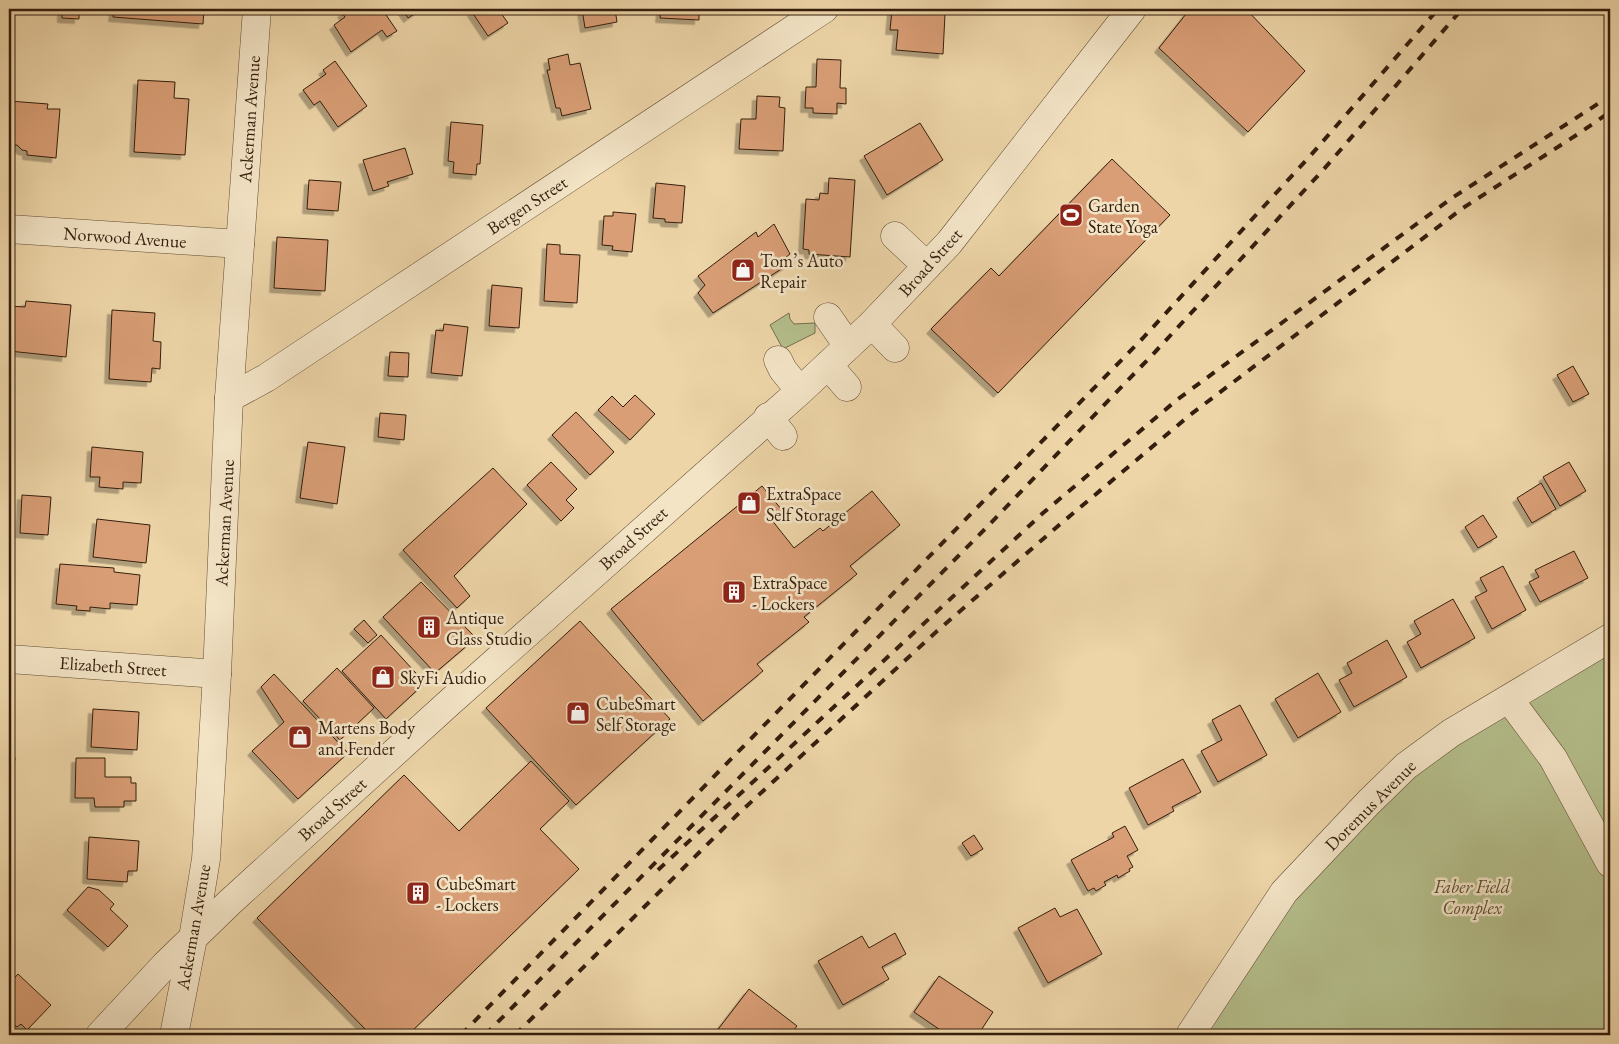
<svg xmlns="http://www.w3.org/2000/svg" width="1619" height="1044" font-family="'EB Garamond',serif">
	<defs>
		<filter id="shadow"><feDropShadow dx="-4.5" dy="4.5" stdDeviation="0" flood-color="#0004"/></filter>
	</defs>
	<rect width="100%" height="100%" fill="#edd5a8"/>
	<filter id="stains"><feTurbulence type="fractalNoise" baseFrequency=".004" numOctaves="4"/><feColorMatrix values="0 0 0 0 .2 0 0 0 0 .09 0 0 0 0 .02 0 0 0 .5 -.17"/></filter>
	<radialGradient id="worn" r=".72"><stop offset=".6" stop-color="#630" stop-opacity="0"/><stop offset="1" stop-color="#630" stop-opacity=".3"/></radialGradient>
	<g fill="#b4be8b" stroke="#746e4c">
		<polygon points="789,313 790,319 794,324 815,323 815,333 783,349 770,325"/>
		<polygon points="1610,640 1610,1035 1190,1035 1369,802"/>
	</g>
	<g fill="#d99e76" stroke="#341e0d" filter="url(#shadow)">
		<polygon points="57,9 79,9 79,19 62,18 62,9"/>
		<polygon points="114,9 204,9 203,24 113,17"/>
		<polygon points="348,9 382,9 397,31 387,37 382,30 351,52 334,25 345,17 342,13"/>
		<polygon points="402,9 421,9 408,18"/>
		<polygon points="476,9 498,9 508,23 488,36 472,12"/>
		<polygon points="582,9 615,9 617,22 585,28"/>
		<polygon points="661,9 699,9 699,20 660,18"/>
		<polygon points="1190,9 1246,9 1305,71 1248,132 1159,48"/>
		<polygon points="892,10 945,14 943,54 896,50 898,30 890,30"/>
		<polygon points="568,54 570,65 580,63 591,109 562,116 560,108 556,108 547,70 550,70 548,59"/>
		<polygon points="817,59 841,60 840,88 846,88 846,104 837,103 837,114 813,113 813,108 805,108 806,87 816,87"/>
		<polygon points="335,61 367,106 338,127 320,101 314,105 303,90 326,74 323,70"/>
		<polygon points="138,80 175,82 174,98 189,99 185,155 134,152"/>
		<polygon points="757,96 780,97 779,107 785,108 783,151 739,149 741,119 756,119"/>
		<polygon points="9,101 48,104 47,109 60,109 56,158 27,155 27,151 22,150 17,145 9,145"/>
		<polygon points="451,122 483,125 480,164 477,164 476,175 453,173 454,162 448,161"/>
		<polygon points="920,123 943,160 887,195 864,156"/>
		<polygon points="405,148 413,174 387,182 389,186 373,191 363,160"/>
		<polygon points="1112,159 1170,215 998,393 931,329 991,268 999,276"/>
		<polygon points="829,178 855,180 850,257 809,254 809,250 803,249 806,199 819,200 820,193 828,194"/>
		<polygon points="309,180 341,182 338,211 307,209"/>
		<polygon points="656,183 685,186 682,223 665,222 665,219 653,218"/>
		<polygon points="613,212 636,214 632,252 612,250 613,246 602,245 604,216 613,216"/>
		<polygon points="774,224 790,254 785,258 789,264 713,313 698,293 705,285 698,276 756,232 758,237"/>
		<polygon points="277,237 328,240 325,291 274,288"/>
		<polygon points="547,244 560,245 560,254 580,255 577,303 544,301"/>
		<polygon points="492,285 522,288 519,328 489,326"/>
		<polygon points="26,301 71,305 66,357 9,351 9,306 25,307"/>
		<polygon points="112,310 155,313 153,341 161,342 160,369 152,368 151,382 109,379"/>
		<polygon points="444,324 468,327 462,376 431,373 436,330 443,331"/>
		<polygon points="390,352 409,353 408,377 388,376"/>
		<polygon points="1573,366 1589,394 1573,402 1557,375"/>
		<polygon points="635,395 655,414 630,440 598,410 612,396 623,407"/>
		<polygon points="576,412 614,452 590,475 552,435"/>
		<polygon points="380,413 406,415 404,440 378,437"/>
		<polygon points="308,442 345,447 337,504 300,498"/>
		<polygon points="92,447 143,452 141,483 123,482 123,489 99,487 100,477 90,477"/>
		<polygon points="551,462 577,489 566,500 574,508 561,521 527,485"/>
		<polygon points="1569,462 1586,491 1560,506 1543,477"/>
		<polygon points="493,468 527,504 454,576 470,596 457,608 403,550"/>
		<polygon points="1541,483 1556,509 1532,523 1517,498"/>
		<polygon points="762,486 782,510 771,519 794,548 820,528 823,531 872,491 900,525 850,566 857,574 804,617 809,622 757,664 763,671 703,721 611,609"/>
		<polygon points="22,495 51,497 48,535 20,533"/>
		<polygon points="1483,515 1497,537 1478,548 1465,527"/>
		<polygon points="97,519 150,525 146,563 93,557"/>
		<polygon points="1574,551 1588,578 1540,602 1529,582 1539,577 1535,570"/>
		<polygon points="60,564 114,568 114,572 140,575 137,605 110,603 110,609 90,607 90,611 76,610 77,606 56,604"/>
		<polygon points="1503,566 1526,610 1492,629 1475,597 1487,591 1480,578"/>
		<polygon points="421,582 476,638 435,673 383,617"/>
		<polygon points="1453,599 1475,638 1421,668 1407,642 1421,634 1414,621"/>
		<polygon points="364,620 377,635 368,643 354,629"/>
		<polygon points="580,621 670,719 576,805 486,708"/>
		<polygon points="381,635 425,683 386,719 342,671"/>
		<polygon points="1387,640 1407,677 1354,707 1339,680 1352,673 1347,663"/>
		<polygon points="337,668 374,708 340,740 303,701"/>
		<polygon points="1318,673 1341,712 1298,738 1275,699"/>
		<polygon points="274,674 348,753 298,799 252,751 284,722 261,687"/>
		<polygon points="1240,705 1267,755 1218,782 1201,751 1222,740 1212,720"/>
		<polygon points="93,709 139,712 137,750 91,747"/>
		<polygon points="9,757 15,758 13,773 9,772"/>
		<polygon points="76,758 105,758 105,777 131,777 131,783 136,783 136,801 124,801 124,807 95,807 94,798 75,798"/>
		<polygon points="1183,759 1201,792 1172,807 1174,811 1148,825 1129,788"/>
		<polygon points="531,761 569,801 540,829 579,869 408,1035 362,1035 367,1031 257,918 404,775 459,831"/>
		<polygon points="1125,826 1138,850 1127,856 1133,867 1129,869 1130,871 1118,878 1117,875 1104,882 1106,885 1096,891 1094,888 1088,891 1071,860 1114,837 1112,833"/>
		<polygon points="974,835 983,849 971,856 962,843"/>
		<polygon points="89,837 139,841 137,871 128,871 127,882 87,879"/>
		<polygon points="88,887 99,890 114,904 110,909 128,926 108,947 67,910"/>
		<polygon points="1055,908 1060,917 1077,909 1102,954 1048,983 1018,928"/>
		<polygon points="895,933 906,954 882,967 889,979 843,1005 818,961 862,936 869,948"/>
		<polygon points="18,974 51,1005 27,1030 21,1024 17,1027 9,1020 10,1014 9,1012 9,984"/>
		<polygon points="939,976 993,1012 978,1035 957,1035 948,1029 946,1034 914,1012"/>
		<polygon points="749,989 797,1026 790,1035 720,1035 716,1032"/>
	</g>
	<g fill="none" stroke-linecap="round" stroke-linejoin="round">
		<g stroke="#624c34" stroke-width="29">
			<g id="minor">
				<polyline points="9,229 240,244"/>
				<polyline points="895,236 927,266"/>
				<polyline points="828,317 848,346"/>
				<polyline points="872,324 895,348"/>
				<polyline points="778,360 783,370 800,391"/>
				<polyline points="828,365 847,387"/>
				<polyline points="229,398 266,378 824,9"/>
				<polyline points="768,417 783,436"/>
				<polyline points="9,659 217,674"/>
				<polyline points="1509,699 1553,758 1610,863"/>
				<polyline points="100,1035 165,965 229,903 450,702 800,391 872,324 949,243 1132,9"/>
				<polyline points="174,1035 193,938 206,859 217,674 229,398 257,9"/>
				<polyline points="1190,1035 1284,892 1369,802 1406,766 1451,733 1610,638"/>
			</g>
		</g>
		<use href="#minor" stroke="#f3e4c6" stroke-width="28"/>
		<g stroke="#341e0d" stroke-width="4" stroke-dasharray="9 9" stroke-linecap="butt">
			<polyline points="658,870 1043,513 1178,399 1452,198 1610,96"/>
			<polyline points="461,1035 1143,338 1311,155 1438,9"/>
			<polyline points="485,1035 985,529 1156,351 1324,169 1462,9"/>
			<polyline points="515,1035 738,814 936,632 1058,526 1190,415 1463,208 1578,134 1610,112"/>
		</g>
	</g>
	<defs>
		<g id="stadium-square" transform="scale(1.25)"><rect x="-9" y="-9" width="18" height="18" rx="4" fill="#8f2418" stroke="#f3e4c6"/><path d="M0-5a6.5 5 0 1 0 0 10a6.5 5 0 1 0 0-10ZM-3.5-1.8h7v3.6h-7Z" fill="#fff"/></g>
		<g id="shop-square" transform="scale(1.25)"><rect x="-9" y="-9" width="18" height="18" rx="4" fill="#8f2418" stroke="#f3e4c6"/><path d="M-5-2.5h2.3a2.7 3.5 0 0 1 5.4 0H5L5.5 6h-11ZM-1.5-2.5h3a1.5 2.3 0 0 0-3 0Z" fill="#fff"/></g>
		<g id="building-square" transform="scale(1.25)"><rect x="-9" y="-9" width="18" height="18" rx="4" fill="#8f2418" stroke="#f3e4c6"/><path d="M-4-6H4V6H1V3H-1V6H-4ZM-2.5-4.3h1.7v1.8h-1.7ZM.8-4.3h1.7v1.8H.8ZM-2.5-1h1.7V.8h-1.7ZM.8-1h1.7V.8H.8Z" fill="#fff"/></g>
	</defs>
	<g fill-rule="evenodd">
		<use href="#stadium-square" x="1071" y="215"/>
		<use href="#shop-square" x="743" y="270"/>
		<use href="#shop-square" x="749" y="503"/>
		<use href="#building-square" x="734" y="592"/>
		<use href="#building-square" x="429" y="627"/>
		<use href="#shop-square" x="383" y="677"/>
		<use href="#shop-square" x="578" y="713"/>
		<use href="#shop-square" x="300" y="737"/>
		<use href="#building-square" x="418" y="893"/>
	</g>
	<g text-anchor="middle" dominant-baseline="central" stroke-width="5" stroke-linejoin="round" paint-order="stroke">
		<g font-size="18" fill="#341e0d" stroke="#f3e4c6">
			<text transform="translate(249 119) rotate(-86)">Ackerman Avenue</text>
			<text transform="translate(527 205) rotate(-33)">Bergen Street</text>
			<text transform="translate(125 237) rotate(4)">Norwood Avenue</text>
			<text transform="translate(930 262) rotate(-48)">Broad Street</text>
			<text transform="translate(224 523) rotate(-87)">Ackerman Avenue</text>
			<text transform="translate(633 538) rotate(-42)">Broad Street</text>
			<text transform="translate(113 666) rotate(4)">Elizabeth Street</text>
			<text transform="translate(1370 805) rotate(-45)">Doremus Avenue</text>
			<text transform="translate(332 809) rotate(-42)">Broad Street</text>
			<text transform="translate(193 927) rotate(-80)">Ackerman Avenue</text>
		</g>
		<g font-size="18" fill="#341e0d" stroke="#f3e4c6" text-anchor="start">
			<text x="1088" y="205">Garden<tspan x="1088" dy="21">State Yoga</tspan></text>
			<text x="760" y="260">Tom’s Auto<tspan x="760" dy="21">Repair</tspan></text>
			<text x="766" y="493">ExtraSpace<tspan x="766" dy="21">Self Storage</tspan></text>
			<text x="752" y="582">ExtraSpace<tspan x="752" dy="21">- Lockers</tspan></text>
			<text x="446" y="617">Antique<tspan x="446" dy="21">Glass Studio</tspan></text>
			<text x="400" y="677">SkyFi Audio</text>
			<text x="596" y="703">CubeSmart<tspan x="596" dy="21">Self Storage</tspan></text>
			<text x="318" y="727">Martens Body<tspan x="318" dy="21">and Fender</tspan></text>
			<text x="436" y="883">CubeSmart<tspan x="436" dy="21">- Lockers</tspan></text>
		</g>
		<g font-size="18" font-style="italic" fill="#5a4e33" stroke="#f3e4c6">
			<text x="1472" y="886">Faber Field<tspan x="1472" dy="21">Complex</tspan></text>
		</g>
	</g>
	<rect width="1619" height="1044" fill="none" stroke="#edd5a8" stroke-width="30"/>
	<rect x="10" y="10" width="1599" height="1024" fill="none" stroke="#341e0d" stroke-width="2.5"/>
	<rect x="15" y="15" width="1589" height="1014" fill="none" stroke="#341e0d"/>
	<rect width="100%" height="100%" filter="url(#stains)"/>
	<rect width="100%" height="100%" fill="url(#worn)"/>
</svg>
